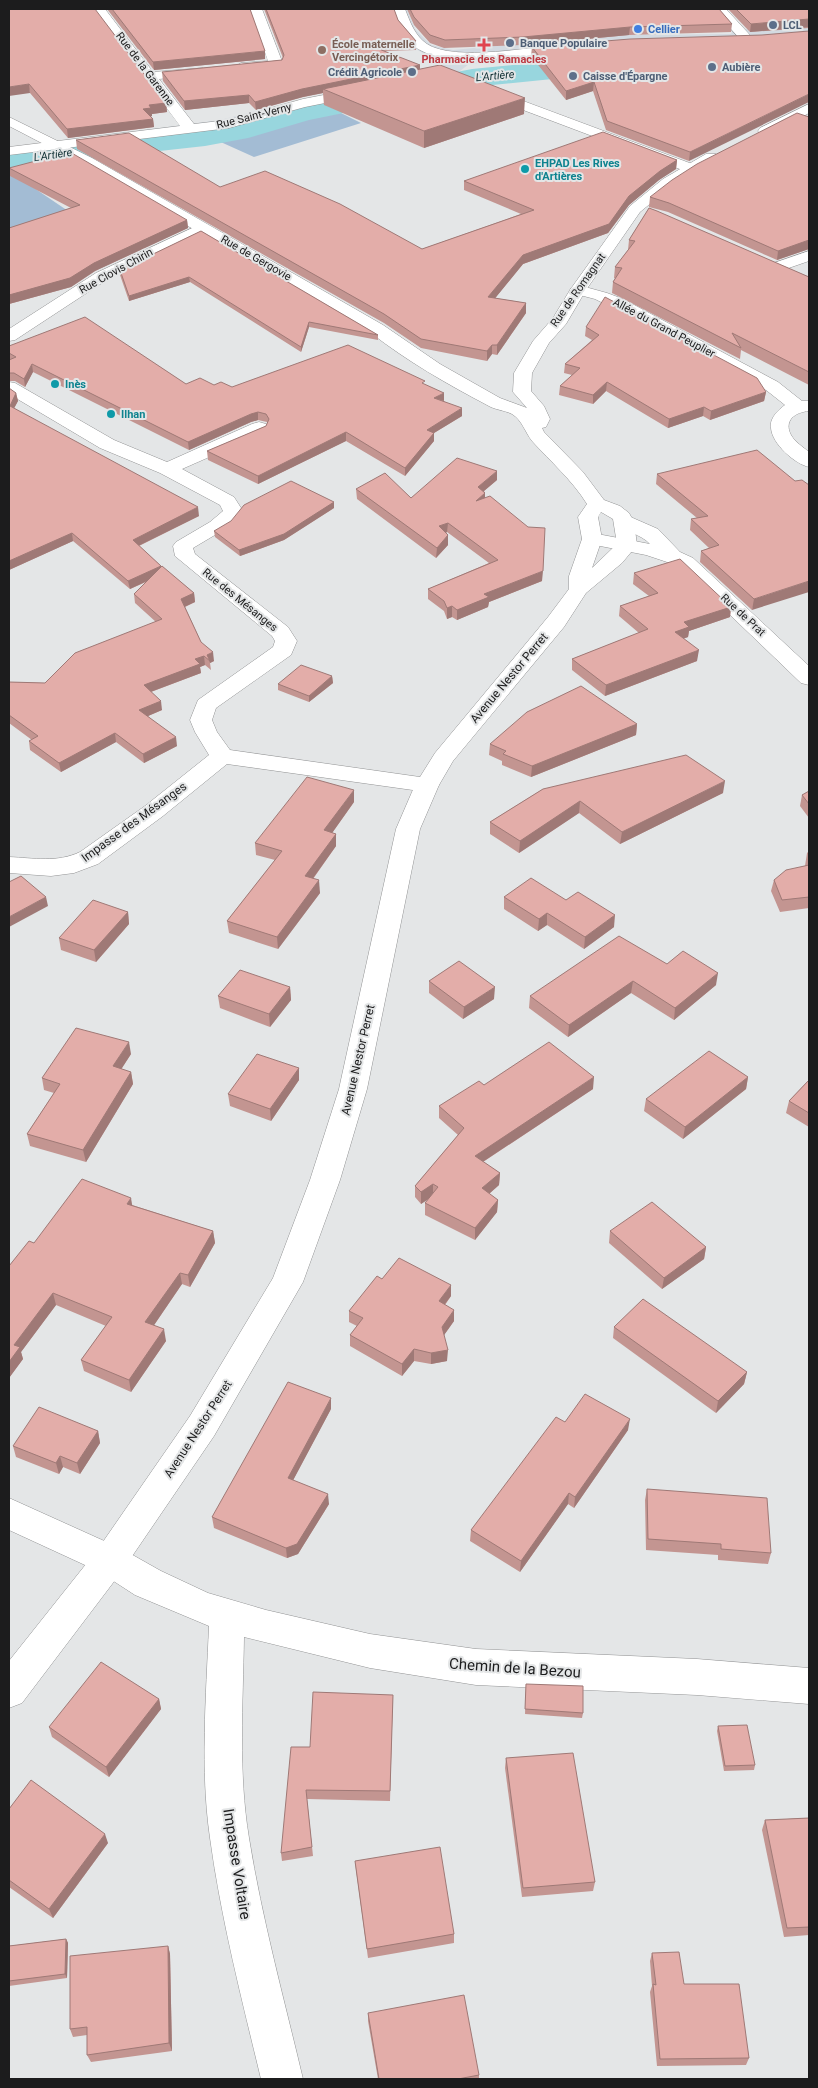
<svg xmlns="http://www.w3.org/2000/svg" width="818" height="2088" font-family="Roboto,sans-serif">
	<rect width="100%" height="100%" fill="#e4e6e7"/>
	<polygon fill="#d3dae1" points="391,9 407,9 415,29 431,45 453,50 612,35 731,34 733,30 809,26 809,41 469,64 447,81 226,128 114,140 115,134 220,120 325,94 428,75 438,62 416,49 397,28"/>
	<g fill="#a3bcd4">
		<polygon points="338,105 333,109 361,123 254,157 214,139 174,142 112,151 114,148 222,136"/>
		<polygon points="9,171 71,213 9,233"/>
	</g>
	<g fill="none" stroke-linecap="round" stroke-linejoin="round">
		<polygon fill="#98d6de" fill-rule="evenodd" points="809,41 809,59 602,74 472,87 309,120 248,138 205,146 105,157 55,166 9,171 9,151 55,146 105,137 205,126 244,119 303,102 472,69 602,56"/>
		<g stroke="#929394" stroke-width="1">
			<g id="street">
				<polygon points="93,9 105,9 153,72 203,68 205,71 203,74 198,75 159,79 194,124 228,120 303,99 360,88 367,92 365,95 305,107 229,128 9,155 9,147 180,126"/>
				<polygon points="250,9 262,9 283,64 281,67 241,71 234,67 241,63 268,61"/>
				<path d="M393,9H405C410,22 415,36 427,44C454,62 535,47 568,43L574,47L568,51C529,55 454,70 420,50C405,42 398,24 393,9Z"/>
				<polygon points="713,9 726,9 749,34 751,37 749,40 741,40"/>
				<polygon points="491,89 695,165 697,168 695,171 685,171 486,96 484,93 486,90"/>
				<polygon points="203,223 208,225 211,228 208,231 108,279 15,340 9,341 9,329 96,273"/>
				<polygon points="809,251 809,261 777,272 771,270 769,267 771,264"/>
				<path d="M578,285L607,293L623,299L778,382L802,401H809V411C796,412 783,420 791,435C795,442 803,447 809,452V467C795,464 772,444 771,428C769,419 778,410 785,405L766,390L611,307L595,299L572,293L570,290L572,287Z"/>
				<path d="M9,382L15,383L114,440L167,462L252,424L259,422L266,424L268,428L266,432L182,469L234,497L243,511L230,526L193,548L195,554L288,627L297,641L291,655L216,708L212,720L217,732L230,750L427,778L435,780L439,785L435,790L427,792L227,764L163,816L98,864L74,873L51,876L9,873V857C34,858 57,863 80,852L145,806L209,755L195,732L190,720L198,700L273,647L275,641L272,636L175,556L173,546L176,542L210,522L223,511L220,505L160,473L100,448L9,394Z"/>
				<path d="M626,515L658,529L680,552L693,558L809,666V685L801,683L679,566L646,555L585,543L582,539L585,535L592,533L650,544C641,534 624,532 616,521L619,517Z"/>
				<path d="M9,1498L122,1549L161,1571L208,1593L266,1610L370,1634L476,1649L697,1659L809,1668V1704L697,1695L476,1685L370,1668L244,1637C243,1704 238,1772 249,1838C262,1919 284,1999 303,2079H261C242,2000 221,1919 210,1838C200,1769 206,1697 209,1626L135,1595L98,1571L9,1530Z"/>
			</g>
		</g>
		<g stroke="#929394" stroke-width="1">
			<g id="secondary">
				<polygon points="809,104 809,113 770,134 760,134 758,131 760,128"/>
				<path d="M9,117L92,158L383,325L440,364L500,398L527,408L513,392L514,373L533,341L553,318L570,290L630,206L663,179L706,154H716L718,157L673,185L640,212L586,290L566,324L549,343L532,373L531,391L544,406L550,419L546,427L542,428L544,432L583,472L604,500L620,506L629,513L634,522L637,545L622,563L586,593L564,627L453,761L439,785L420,829L367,1089L340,1180L303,1282L214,1436L122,1571L22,1703L9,1708V1661L98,1549L190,1416L273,1278L310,1180L339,1089L396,829L415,785L435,753L548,617L569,589V576L582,539L578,517L587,504C572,480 551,462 532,441C525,432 522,420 512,414C504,410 495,410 487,405C447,384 407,361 371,333L82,164L9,126ZM601,512L613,519L617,544L592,568L602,539L598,517Z"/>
			</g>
		</g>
		<use href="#street" fill="#fff" fill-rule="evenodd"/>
		<use href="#secondary" fill="#fff" fill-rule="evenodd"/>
	</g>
	<g fill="#c39591">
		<polygon points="9,9 166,103 167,112 152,114 152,116 151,116 153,119 154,127 68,138 30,93"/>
		<polygon points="107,9 250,9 265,59 154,70"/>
		<polygon points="264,9 394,9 398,20 416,41 416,50 384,51 420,70 524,114 424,148 324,105 323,93 303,97 256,110 249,103 185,110 163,81 162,72 282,60 283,58"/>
		<polygon points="407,9 719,9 732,24 731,32 629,35 523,45 444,48 430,43 414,25"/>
		<polygon points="728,9 809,9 809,28 750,32"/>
		<polygon points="762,35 689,161 606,130 593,91 566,100 531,56 532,47"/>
		<polygon points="809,117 809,249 777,260 668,212 649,207 650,197"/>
		<polygon points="76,140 220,187 422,249 521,214 464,190 464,181 677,160 676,169 659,180 629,205 608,233 523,264 495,298 526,303 526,313 497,355 492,354 487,361 421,348 384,323 77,149"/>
		<polygon points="9,168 187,220 188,228 95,271 71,287 9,304 9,228 71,208 10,176"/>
		<polygon points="649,208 809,277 809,385 741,350 740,359 612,293 613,282 615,278 614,278 615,267 628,250 629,240"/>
		<polygon points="201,231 378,335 378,340 309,327 301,352 190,282 129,301 120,275 120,270"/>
		<polygon points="586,327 766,392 764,401 710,420 703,416 668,428 606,391 593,404 559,395 560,386 572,375 564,373 565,364 592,340 585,336"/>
		<polygon points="9,346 186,384 232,387 425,385 444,401 462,416 434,433 434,441 405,476 346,441 258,484 208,460 207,451 266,426 267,423 267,422 258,420 251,422 189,450 33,372 25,387 15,381 9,381"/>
		<polygon points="9,388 16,393 18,401 14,408 199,516 139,546 161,566 194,593 195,602 185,607 201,642 214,661 210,663 211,670 205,665 200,667 201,673 151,692 162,710 148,716 177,746 144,763 116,742 61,772 30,750 29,741 32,740 9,723 9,682 45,683 156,622 135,603 134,594 146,582 130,589 73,541 9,570"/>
		<polygon points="657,474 795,481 752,610 700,562 701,551 709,548 690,530 691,519 697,518 656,484"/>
		<polygon points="497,480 484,491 485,493 485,498 542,581 489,602 488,607 457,620 452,617 447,619 444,611 428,599 428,589 489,563 447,532 446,533 448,535 448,545 436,558 357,499 356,489 411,498"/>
		<polygon points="334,508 284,540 240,556 215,537 214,531"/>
		<polygon points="634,573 731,607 730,617 689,631 688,637 683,639 697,661 605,696 572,670 572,659 639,633 619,616 620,606 649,596 633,584"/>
		<polygon points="332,676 333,683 309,702 278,690 278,684"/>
		<polygon points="637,724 636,735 531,777 502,765 502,761 489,755 490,744"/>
		<polygon points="543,789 723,793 620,844 579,813 519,853 490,834 490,822"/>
		<polygon points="809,791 809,818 800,806 802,795"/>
		<polygon points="354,802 332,833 336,834 336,846 313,879 320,893 278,949 229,933 227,921 275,860 256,855 255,843"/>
		<polygon points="809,851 809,908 780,912 771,891 774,880 805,866 807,853"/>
		<polygon points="504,897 566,900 614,927 584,949 547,925 538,931 504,909"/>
		<polygon points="128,912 129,924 96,962 61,950 59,938"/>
		<polygon points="667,964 716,985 674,1020 631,993 568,1037 529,1008 530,996"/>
		<polygon points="429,981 494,999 463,1019 429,993"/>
		<polygon points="290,987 291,1000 270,1027 220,1008 218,996"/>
		<polygon points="131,1054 121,1069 131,1072 133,1084 86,1162 30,1146 27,1134 54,1093 44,1090 42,1078"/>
		<polygon points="299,1068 299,1080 271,1121 230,1106 228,1094"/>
		<polygon points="748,1077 746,1089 683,1139 644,1111 646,1099"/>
		<polygon points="809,1080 809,1127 786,1113 789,1101"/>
		<polygon points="484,1085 593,1089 483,1162 500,1173 499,1185 489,1194 498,1200 497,1212 475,1240 425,1215 425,1203 428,1199 421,1204 415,1197 415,1186 458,1135 439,1118 439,1106"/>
		<polygon points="132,1205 213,1231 215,1243 190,1287 182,1284 154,1325 166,1341 131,1392 84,1371 81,1360 106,1326 56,1305 21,1352 23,1359 9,1378 9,1266 34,1243"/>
		<polygon points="610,1231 706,1247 704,1259 662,1289 609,1243"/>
		<polygon points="382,1279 451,1296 445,1305 454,1321 444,1335 447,1361 431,1364 414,1361 402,1376 350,1346 350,1335 357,1326 349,1322 349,1311"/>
		<polygon points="614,1327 747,1372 744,1384 716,1413 613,1338"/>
		<polygon points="331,1409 293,1480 329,1504 298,1554 287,1558 214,1528 212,1517"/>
		<polygon points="565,1422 628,1430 574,1508 568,1504 520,1572 470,1541 471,1530"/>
		<polygon points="98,1431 100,1443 80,1474 63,1467 59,1474 16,1457 13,1446"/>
		<polygon points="647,1489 771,1553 768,1564 718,1560 718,1555 646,1550 645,1500"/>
		<polygon points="526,1684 583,1713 582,1718 525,1714"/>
		<polygon points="393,1695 390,1801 307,1799 313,1856 282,1861 281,1853 310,1747"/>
		<polygon points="159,1699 161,1709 109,1777 52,1737 49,1727"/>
		<polygon points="718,1726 755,1765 754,1770 724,1771 717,1731"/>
		<polygon points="506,1758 595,1882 593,1891 522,1897 505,1768"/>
		<polygon points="9,1809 108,1843 53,1918 9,1887"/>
		<polygon points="809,1818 809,1935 784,1937 762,1830 765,1820"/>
		<polygon points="355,1861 454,1934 454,1943 368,1958 356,1870"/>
		<polygon points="66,1939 68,1943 67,1978 9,1986 9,1946"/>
		<polygon points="168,1946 170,1954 172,2051 91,2062 87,2055 87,2035 73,2037 70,2029"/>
		<polygon points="652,1953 684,1984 749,2058 746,2065 657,2066 650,1992 652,1986 650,1961"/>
		<polygon points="368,2013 479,2075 479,2079 378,2079 368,2021"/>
	</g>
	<g fill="#9f7976">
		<polygon points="809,19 809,27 750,32 751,24"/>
		<polygon points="630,27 629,35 523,45 523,37"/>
		<polygon points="265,51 265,59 154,70 153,62"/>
		<polygon points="420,65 420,74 323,89 323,93 303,97 256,110 255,102 302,89"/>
		<polygon points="594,82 593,91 566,100 566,91"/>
		<polygon points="29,84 30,93 9,96 9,87"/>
		<polygon points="809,94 809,102 689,161 690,152"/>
		<polygon points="249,95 249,103 185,110 184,101"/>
		<polygon points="525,98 524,114 424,148 424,131"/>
		<polygon points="166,103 167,112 152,114 152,116 144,117 143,109 149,105"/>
		<polygon points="153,119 154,127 68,138 67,129"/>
		<polygon points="677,160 676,169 659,180 629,205 608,233 523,264 488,307 488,297 523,255"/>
		<polygon points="187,220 188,228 95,271 71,287 9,304 9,295"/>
		<polygon points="809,240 809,249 777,260 778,251"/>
		<polygon points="189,277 190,282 129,301 129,296"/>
		<polygon points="526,303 526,313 497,355 497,345"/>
		<polygon points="309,322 309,327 301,352 301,347"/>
		<polygon points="492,345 492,354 487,361 487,351"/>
		<polygon points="32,364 33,372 25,387 24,379"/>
		<polygon points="607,382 606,391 593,404 593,395"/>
		<polygon points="766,392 764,401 710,420 711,411"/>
		<polygon points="16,393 18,401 11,414 10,406"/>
		<polygon points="444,393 444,401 434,398"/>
		<polygon points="704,407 703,416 668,428 669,419"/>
		<polygon points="462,408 462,416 434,433 434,441 405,476 405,468 427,430"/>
		<polygon points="258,412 258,420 251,422 189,450 188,442 251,414"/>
		<polygon points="346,432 346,441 258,484 258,476"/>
		<polygon points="497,471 497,480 478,496 478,487"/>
		<polygon points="485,493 485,502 476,501"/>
		<polygon points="334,502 334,508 284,540 240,556 239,550"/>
		<polygon points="198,507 199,516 134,548 133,540"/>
		<polygon points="448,523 447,532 439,536 439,526"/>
		<polygon points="72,533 73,541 9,570 9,561"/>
		<polygon points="448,535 448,545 436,558 437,548"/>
		<polygon points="161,566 162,574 130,589 128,581"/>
		<polygon points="543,571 542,581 489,602 488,607 457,620 457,610 484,594"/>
		<polygon points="809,581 809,592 752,610 754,599"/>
		<polygon points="194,593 195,602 182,608 181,599"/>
		<polygon points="452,606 452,617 447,619 447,608"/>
		<polygon points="731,607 730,617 689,631 688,637 673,642 675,632 684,622"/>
		<polygon points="699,650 697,661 605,696 606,685"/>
		<polygon points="213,652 214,661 210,663 207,655"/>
		<polygon points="204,656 205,665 200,667 201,673 145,694 144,685 195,659"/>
		<polygon points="332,676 333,683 309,702 309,696"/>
		<polygon points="161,701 162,710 141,719 139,710"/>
		<polygon points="637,724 636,735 531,777 532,766"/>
		<polygon points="115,733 116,742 61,772 59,763"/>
		<polygon points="176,737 177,746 144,763 143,754"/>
		<polygon points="725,781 723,793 620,844 622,832"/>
		<polygon points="354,790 354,802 325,843 324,830"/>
		<polygon points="580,801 579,813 519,853 520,841"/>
		<polygon points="336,834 336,846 306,888 305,876"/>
		<polygon points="319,880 320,893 278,949 277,937"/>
		<polygon points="46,897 48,906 9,927 9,917"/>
		<polygon points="128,912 129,924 96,962 94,950"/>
		<polygon points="547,913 547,925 538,931 539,919"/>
		<polygon points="615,915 614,927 584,949 585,937"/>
		<polygon points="718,973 716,985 674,1020 675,1008"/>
		<polygon points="633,981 631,993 568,1037 569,1025"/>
		<polygon points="290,987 291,1000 270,1027 269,1014"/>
		<polygon points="495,987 494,999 463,1019 464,1007"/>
		<polygon points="129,1042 131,1054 115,1079 113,1066"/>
		<polygon points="299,1068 299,1080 271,1121 270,1109"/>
		<polygon points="131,1072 133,1084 86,1162 83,1150"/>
		<polygon points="594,1077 593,1089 475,1167 475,1156"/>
		<polygon points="748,1077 746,1089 683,1139 685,1127"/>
		<polygon points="500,1173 499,1185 482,1200 482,1188"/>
		<polygon points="433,1184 433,1196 421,1204 421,1192"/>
		<polygon points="131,1198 133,1210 127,1204"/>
		<polygon points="498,1200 497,1212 475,1240 475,1228"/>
		<polygon points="213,1231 215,1243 190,1287 188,1275"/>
		<polygon points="706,1247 704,1259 662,1289 664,1278"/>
		<polygon points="180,1273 182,1284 148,1334 145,1322"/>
		<polygon points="451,1285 451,1296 438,1313 439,1301"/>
		<polygon points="53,1293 56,1305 21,1352 23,1359 9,1378 9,1362 14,1345"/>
		<polygon points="454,1310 454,1321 442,1338 442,1327"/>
		<polygon points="164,1329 166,1341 131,1392 129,1380"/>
		<polygon points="414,1349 414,1361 402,1376 402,1364"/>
		<polygon points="448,1350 447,1361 431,1364 431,1353"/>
		<polygon points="747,1372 744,1384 716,1413 718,1401"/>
		<polygon points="331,1398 331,1409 289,1488 288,1478"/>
		<polygon points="630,1419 628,1430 574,1508 575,1497"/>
		<polygon points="98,1431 100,1443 80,1474 77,1463"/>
		<polygon points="60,1456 63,1467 59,1474 56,1463"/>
		<polygon points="569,1493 568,1504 520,1572 521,1561"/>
		<polygon points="328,1494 329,1504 298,1554 287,1558 286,1548"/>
		<polygon points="159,1699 161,1709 109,1777 106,1767"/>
		<polygon points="105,1834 108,1843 53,1918 49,1909"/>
		<polygon points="66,1939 68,1943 67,1978 65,1974"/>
		<polygon points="168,1946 170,1954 172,2051 169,2043"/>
	</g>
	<g fill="#e3ada9" stroke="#9f7976">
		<polygon points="9,9 95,9 166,103 149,105 151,108 143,109 153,119 67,129 29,84 9,87"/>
		<polygon points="112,9 250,9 265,51 153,62"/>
		<polygon points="266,9 394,9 398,20 416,41 366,44 420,65 302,89 255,102 249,95 184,101 162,72 282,60 284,55"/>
		<polygon points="410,9 719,9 732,24 630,27 523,37 445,40 430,35 414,17"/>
		<polygon points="736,9 809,9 809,19 751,24"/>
		<polygon points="809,31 809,94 690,152 607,121 594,82 566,91 532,47 630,39 762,35"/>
		<polygon points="440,65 525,98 424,131 323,89"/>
		<polygon points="797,113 809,117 809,240 778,251 669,203 650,197 672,180 697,164"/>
		<polygon points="603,132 677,160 660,171 629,196 609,224 523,255 488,297 526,303 497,345 492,345 487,351 421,339 384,314 76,140 129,133 220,187 265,171 340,204 422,249 534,210 464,181"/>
		<polygon points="70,152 187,220 94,263 70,278 9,295 9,228 80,205 9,168"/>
		<polygon points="649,208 657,211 809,277 809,372 732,333 741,348 613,282 622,268 615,267 635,241 629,240"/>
		<polygon points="201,231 378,335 309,322 301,347 189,277 129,296 120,270"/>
		<polygon points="605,297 757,378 766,392 711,411 704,407 669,419 607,382 593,395 560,386 580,368 565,364 599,335 586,327"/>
		<polygon points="85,317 186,384 200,378 214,385 221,382 232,387 348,345 425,381 422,383 444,393 434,398 462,408 427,430 434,433 405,468 346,432 258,476 207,451 266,426 269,419 266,414 258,412 251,414 188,442 32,364 24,379 14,373 9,373 9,360 16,357 9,353 9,346"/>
		<polygon points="9,388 16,393 10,406 198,507 133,540 161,566 128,581 72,533 9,561"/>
		<polygon points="757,450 795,481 802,480 809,485 809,581 754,599 701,551 719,545 691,519 708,516 657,474"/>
		<polygon points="457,458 497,471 478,487 485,493 476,501 490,496 528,527 545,528 543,571 484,594 489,597 457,610 452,606 447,608 444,601 428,589 498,560 448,523 439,526 448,535 437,548 356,489 385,473 411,498"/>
		<polygon points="291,481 334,502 284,534 239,550 214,531 231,521 244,505"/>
		<polygon points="680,559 731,607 684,622 689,627 675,632 699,650 606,685 572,659 648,629 620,606 658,593 634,573"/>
		<polygon points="162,566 194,593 181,599 201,642 213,652 207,655 210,661 204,656 195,659 200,664 144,685 161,701 139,710 176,737 143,754 115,733 59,763 29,741 38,736 9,715 9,682 45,683 75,653 162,619 134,594"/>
		<polygon points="301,665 332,676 309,696 278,684"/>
		<polygon points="581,686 637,724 532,766 503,754 506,751 490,744 527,712"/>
		<polygon points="686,755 725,781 622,832 580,801 520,841 490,822 543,789"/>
		<polygon points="307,777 354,790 324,830 336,834 305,876 319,880 277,937 227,921 282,851 255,843"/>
		<polygon points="809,791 809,804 802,795"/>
		<polygon points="809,865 809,897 782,900 774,880 786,870"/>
		<polygon points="21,876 46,897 9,917 9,882"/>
		<polygon points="531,878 566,900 578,892 615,915 585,937 547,913 539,919 504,897"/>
		<polygon points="93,900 128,912 94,950 59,938"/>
		<polygon points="619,936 667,964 683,951 718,973 675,1008 633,981 569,1025 530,996"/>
		<polygon points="459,961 495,987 464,1007 429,981"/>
		<polygon points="240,970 290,987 269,1014 218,996"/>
		<polygon points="76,1028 129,1042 113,1066 131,1072 83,1150 27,1134 60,1084 42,1078"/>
		<polygon points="549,1042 594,1077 475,1156 500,1173 482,1188 498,1200 475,1228 425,1203 438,1187 433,1184 421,1192 415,1186 464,1128 439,1106 479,1081 484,1085"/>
		<polygon points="709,1051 748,1077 685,1127 646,1099"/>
		<polygon points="257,1054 299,1068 270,1109 228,1094"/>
		<polygon points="809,1080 809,1113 789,1101"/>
		<polygon points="82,1179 131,1198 127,1204 213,1231 188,1275 180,1273 145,1322 164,1329 129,1380 81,1360 112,1317 53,1293 14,1345 20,1347 9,1362 9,1266 29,1241 34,1243"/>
		<polygon points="652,1202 706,1247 664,1278 610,1231"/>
		<polygon points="399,1258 451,1285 439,1301 454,1310 442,1327 448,1350 431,1353 414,1349 402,1364 350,1335 363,1318 349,1311 377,1276 382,1279"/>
		<polygon points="643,1299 747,1372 718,1401 614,1327"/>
		<polygon points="288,1382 331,1398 288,1478 328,1494 297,1544 286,1548 212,1517"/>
		<polygon points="585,1394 630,1419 575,1497 569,1493 521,1561 471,1530 556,1417 565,1422"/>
		<polygon points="39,1407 98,1431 77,1463 60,1456 56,1463 13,1446"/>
		<polygon points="647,1489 767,1498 771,1553 721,1549 721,1544 648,1539"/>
		<polygon points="101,1662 159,1699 106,1767 49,1727"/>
		<polygon points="526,1684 583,1686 583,1713 525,1709"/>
		<polygon points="313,1692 393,1695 390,1791 306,1790 312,1847 281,1853 291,1747 310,1747"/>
		<polygon points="747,1725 755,1765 725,1766 718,1726"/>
		<polygon points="573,1753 595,1882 523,1888 506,1758"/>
		<polygon points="31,1780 105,1834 49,1909 9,1880 9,1809"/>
		<polygon points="809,1818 809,1927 787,1928 765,1820"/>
		<polygon points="440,1847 454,1934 367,1949 355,1861"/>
		<polygon points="66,1939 65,1974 9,1981 9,1946"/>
		<polygon points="168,1946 169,2043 87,2055 87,2027 70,2029 70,1956"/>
		<polygon points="679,1952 684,1984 739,1984 749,2058 660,2059 653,1984 656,1985 652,1953"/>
		<polygon points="464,1995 479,2075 458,2079 379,2079 368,2013"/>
	</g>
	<g fill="#5c6f8a" stroke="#e4e6e7" stroke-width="2">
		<circle cx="773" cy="25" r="5"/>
		<circle cx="510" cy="43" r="5"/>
		<circle cx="712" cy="67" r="5"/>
		<circle cx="412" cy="72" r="5"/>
		<circle cx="573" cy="76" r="5"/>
	</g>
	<circle fill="#3f7fe0" stroke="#e4e6e7" stroke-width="2" cx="638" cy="29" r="5"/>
	<path fill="#e0444e" stroke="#e4e6e7" stroke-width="2" d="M481.5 37.5h5v5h5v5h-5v5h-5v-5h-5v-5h5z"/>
	<circle fill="#8d6e63" stroke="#e4e6e7" stroke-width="2" cx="322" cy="50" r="5"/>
	<g fill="#0f9aa8" stroke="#e4e6e7" stroke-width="2">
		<circle cx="525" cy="169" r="5"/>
		<circle cx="55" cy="384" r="5"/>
		<circle cx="111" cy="414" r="5"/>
	</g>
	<g text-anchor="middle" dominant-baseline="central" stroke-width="4" stroke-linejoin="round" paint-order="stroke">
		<g font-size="11" font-weight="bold" fill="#4e5e75" stroke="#e4e6e7" text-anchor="start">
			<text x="783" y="25">LCL</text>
			<text x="520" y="43">Banque Populaire</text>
			<text x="722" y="67">Aubière</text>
			<text x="402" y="72" text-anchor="end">Crédit Agricole</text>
			<text x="583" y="76">Caisse d'Épargne</text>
		</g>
		<g font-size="11" font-weight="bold" fill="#366cbe" stroke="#e4e6e7" text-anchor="start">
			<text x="648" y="29">Cellier</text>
		</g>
		<g font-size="11" font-weight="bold" fill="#785e54" stroke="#e4e6e7" text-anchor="start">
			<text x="332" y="44">École maternelle<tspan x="332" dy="13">Vercingétorix</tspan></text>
		</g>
		<g font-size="11" font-weight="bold" fill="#be3a42" stroke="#e4e6e7">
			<text x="484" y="59">Pharmacie des Ramacles</text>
		</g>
		<g font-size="11" fill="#1c1c1d" stroke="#e4e6e7">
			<text transform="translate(145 69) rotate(53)">Rue de la Garenne</text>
			<text transform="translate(254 116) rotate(-14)">Rue Saint-Verny</text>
			<text transform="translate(256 258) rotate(30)">Rue de Gergovie</text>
			<text transform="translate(116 271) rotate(-29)">Rue Clovis Chirin</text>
			<text transform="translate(578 290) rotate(-55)">Rue de Romagnat</text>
			<text transform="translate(664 328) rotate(28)">Allée du Grand Peuplier</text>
			<text transform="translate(240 600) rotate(39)">Rue des Mésanges</text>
			<text transform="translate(743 615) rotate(43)">Rue de Prat</text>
		</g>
		<g font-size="11" font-style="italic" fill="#0f2f33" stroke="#e4e6e7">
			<text transform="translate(495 76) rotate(-5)">L'Artière</text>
			<text transform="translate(53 155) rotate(-8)">L'Artière</text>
		</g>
		<g font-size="11" font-weight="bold" fill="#0d838f" stroke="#e4e6e7" text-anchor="start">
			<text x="535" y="163">EHPAD Les Rives<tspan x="535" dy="13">d'Artières</tspan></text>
			<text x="65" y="384">Inès</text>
			<text x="121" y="414">Ilhan</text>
		</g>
		<g font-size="12" fill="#1c1c1d" stroke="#e4e6e7">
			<text transform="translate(509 678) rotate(-50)">Avenue Nestor Perret</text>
			<text transform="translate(134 822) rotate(-36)">Impasse des Mésanges</text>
			<text transform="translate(358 1060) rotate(-77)">Avenue Nestor Perret</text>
			<text transform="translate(198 1429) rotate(-57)">Avenue Nestor Perret</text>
		</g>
		<g font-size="15" fill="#1c1c1d" stroke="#e4e6e7">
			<text transform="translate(515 1668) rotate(4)">Chemin de la Bezou</text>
			<text transform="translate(237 1864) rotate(81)">Impasse Voltaire</text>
		</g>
	</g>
	<rect width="818" height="2088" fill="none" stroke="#1c1c1d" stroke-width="20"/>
</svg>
